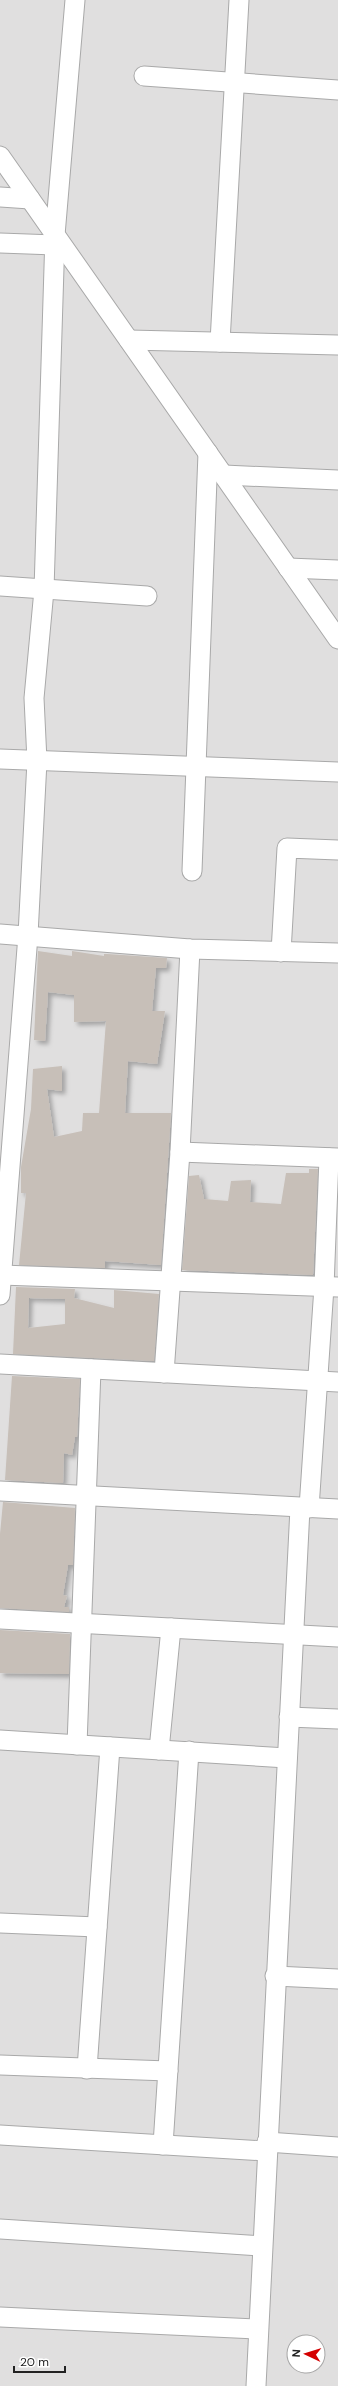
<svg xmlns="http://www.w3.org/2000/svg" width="338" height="2386" font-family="'DM Sans',sans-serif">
	<defs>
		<filter id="shadow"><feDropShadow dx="3.5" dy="3.5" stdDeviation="2" flood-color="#0004"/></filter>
	</defs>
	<rect width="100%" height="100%" fill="#f2efe9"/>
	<path fill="#e0dfdf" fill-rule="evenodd" d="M0,0H338V2386H0ZM294,2342H318V2366H294Z"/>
	<g fill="#c7bfb8" fill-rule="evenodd" filter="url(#shadow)">
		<polygon points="38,951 72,956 72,951 104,956 104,954 107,954 167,958 166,968 156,968 152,1011 165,1011 157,1064 128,1061 125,1113 171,1113 161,1265 105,1261 105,1268 19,1265 26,1193 21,1193 21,1167 31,1109 33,1069 62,1066 62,1091 47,1089 54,1137 82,1131 83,1113 99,1113 106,1021 74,1022 74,995 48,992 45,1041 34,1040"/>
		<polygon points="309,1169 318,1169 313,1275 182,1270 189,1176 199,1175 204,1199 228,1201 231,1181 251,1180 250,1202 281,1204 286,1173 309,1173"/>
		<path d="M16,1287L75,1289L74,1298L114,1308V1290L159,1294L154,1361L13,1354ZM29,1298L65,1299V1324L28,1328Z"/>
		<polygon points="12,1376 80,1379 77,1437 75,1437 72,1455 64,1453 63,1483 5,1480"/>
		<polygon points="3,1502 75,1508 73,1565 68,1565 63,1595 67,1596 64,1607 69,1607 69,1612 0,1608 0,1534"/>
		<polygon points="0,1630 70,1634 69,1674 0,1673"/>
	</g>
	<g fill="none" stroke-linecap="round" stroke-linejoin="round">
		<g stroke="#a9a9a9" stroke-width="21">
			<g id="minor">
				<polyline points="144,76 338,90"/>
				<polyline points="0,156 338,639"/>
				<polyline points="0,197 30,199"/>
				<polyline points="0,243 55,245"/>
				<polyline points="129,340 338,345"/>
				<polyline points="220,342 239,0"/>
				<polyline points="224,475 338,480"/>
				<polyline points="288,568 338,570"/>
				<polyline points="0,586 147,596"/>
				<polyline points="0,759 338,772"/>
				<polyline points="192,871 208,453"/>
				<polyline points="0,934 190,949 338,953"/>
				<polyline points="281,952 287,848 338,850"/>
				<polyline points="180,1152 338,1158"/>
				<polyline points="1,1275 338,1287"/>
				<polyline points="0,1295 28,935 37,761 34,698 44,590 55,235 75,0"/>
				<polyline points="0,1364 338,1382"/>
				<polyline points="164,1373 180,1152 190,949"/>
				<polyline points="0,1491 338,1509"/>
				<polyline points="309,1508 324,1287 329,1158"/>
				<polyline points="0,1619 338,1637"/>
				<polyline points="289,1717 338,1719"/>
				<polyline points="0,1740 287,1758"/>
				<polyline points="77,1745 91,1369"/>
				<polyline points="159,1750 171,1628"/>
				<polyline points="0,1923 97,1927"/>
				<polyline points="275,1976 338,1979"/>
				<polyline points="0,2065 168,2071"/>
				<polyline points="87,2069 110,1747"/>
				<polyline points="0,2135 266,2151"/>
				<polyline points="267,2142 338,2147"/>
				<polyline points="163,2145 189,1751"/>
				<polyline points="0,2229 262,2246"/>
				<polyline points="0,2317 258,2329"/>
				<polyline points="256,2386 300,1508"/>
			</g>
		</g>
		<use href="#minor" stroke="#fff" stroke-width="19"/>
	</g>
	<g transform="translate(306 2354) rotate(274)"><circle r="19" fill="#ffffff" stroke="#a7a7a7"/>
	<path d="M0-3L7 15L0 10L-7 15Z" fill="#d40000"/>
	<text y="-6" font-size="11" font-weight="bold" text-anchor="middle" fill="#222222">N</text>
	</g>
	<path d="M14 2366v6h51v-6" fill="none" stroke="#222222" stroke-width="2"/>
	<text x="20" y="2366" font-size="12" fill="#222222" stroke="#ffffff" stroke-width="3" paint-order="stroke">20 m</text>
</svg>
